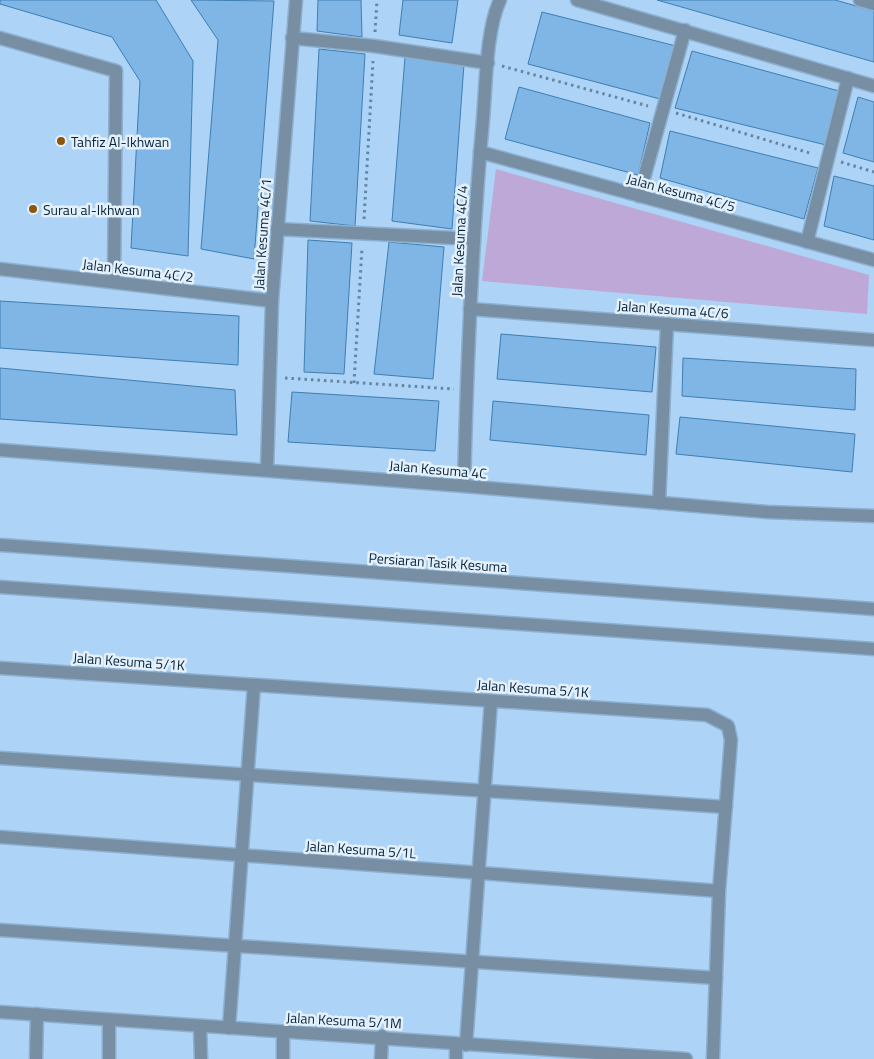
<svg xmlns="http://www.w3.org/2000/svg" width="874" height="1059" font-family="'Titillium Web',sans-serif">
	<rect width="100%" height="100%" fill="#add3f6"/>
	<polygon fill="#bda8d7" points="496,169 869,275 867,314 482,281"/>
	<g fill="#7fb6e6" stroke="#3e7eb3">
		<polygon points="0,0 156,0 193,61 188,256 131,248 140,81 112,37 0,4"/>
		<polygon points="191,0 274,1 254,259 201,249 218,40"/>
		<polygon points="318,0 361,0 362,37 317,31"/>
		<polygon points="403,0 458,0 452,43 399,35"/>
		<polygon points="657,0 835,0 874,11 874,62"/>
		<polygon points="542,12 676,46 660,99 528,64"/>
		<polygon points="319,49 365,54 355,226 310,221"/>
		<polygon points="692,51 839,91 826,145 675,108"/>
		<polygon points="405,57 464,64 452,229 392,221"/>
		<polygon points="519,87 650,123 638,175 505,139"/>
		<polygon points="858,97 874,102 874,162 843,153"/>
		<polygon points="670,131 818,168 804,219 660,178"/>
		<polygon points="834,176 874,186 874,240 824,226"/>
		<polygon points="308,240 352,243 344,374 304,372"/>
		<polygon points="389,242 444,247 433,379 374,374"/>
		<polygon points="0,301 239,316 238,365 0,348"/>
		<polygon points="501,334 656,347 652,392 497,379"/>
		<polygon points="683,358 856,369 855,410 682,396"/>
		<polygon points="0,368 235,390 237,435 0,419"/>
		<polygon points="292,392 439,401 435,451 288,442"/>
		<polygon points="493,401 649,415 646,455 490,440"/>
		<polygon points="680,417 855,434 852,472 676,454"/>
	</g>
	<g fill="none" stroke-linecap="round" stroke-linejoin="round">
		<g stroke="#8cb0d0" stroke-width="15">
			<g id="minor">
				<polyline points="577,0 874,86"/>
				<polyline points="860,0 874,4"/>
				<polyline points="0,38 116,71 114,282"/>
				<polyline points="292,38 374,46 488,63"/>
				<polyline points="480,152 874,260"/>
				<polyline points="639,196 685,30"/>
				<polyline points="277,229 474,239"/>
				<polyline points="807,242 848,78"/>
				<polyline points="0,269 272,301"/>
				<polyline points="470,309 874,340"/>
				<polyline points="0,450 464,486 767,512 874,516"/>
				<polyline points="267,470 272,301 296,0"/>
				<path d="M464,486C467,363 472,241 483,119C486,85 486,30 500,0"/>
				<polyline points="659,503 667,324"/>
				<polyline points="0,545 874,609"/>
				<polyline points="0,587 874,649"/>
				<polyline points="0,668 707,715 728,726 731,740 719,891 713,1059"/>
				<polyline points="0,758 726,807"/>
				<polyline points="0,837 719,891"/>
				<polyline points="0,930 716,978"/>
				<polyline points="0,1012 686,1059"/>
				<polyline points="109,1020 109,1059"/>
				<polyline points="200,1026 201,1059"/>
				<polyline points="229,1028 254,685"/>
				<polyline points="283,1032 283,1059"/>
				<polyline points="466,1045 491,701"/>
				<polyline points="36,1059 37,1014"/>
				<polyline points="381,1059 382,1036"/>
				<polyline points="456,1059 456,1044"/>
			</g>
		</g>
		<g stroke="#6486a3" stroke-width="3" stroke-dasharray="2.5 4" stroke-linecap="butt">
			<polyline points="375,32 377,0"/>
			<polyline points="502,66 648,106"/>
			<polyline points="676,113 813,154"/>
			<polyline points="841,162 874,172"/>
			<polyline points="364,219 373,61"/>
			<polyline points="285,378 454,389"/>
			<polyline points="354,383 362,248"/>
		</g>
		<use href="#minor" stroke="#788ea3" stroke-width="12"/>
	</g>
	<g fill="#8c550a" stroke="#e4f1fd" stroke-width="2">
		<circle cx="61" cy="141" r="5"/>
		<circle cx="33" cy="209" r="5"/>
	</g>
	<g text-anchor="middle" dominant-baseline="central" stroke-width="5" stroke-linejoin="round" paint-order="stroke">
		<g font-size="14" fill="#082439" stroke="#e4f1fd" text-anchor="start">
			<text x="71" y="141">Tahfiz Al-Ikhwan</text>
			<text x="43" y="209">Surau al-Ikhwan</text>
		</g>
		<g font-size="14" fill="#082439" stroke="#e4f1fd">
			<text transform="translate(681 192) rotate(15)">Jalan Kesuma 4C/5</text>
			<text transform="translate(262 234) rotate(-86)">Jalan Kesuma 4C/1</text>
			<text transform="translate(459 241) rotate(-87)">Jalan Kesuma 4C/4</text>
			<text transform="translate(138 270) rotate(7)">Jalan Kesuma 4C/2</text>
			<text transform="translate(673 309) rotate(4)">Jalan Kesuma 4C/6</text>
			<text transform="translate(438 469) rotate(5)">Jalan Kesuma 4C</text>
			<text transform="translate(438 562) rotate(4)">Persiaran Tasik Kesuma</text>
			<text transform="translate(129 661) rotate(4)">Jalan Kesuma 5/1K</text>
			<text transform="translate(533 688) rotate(4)">Jalan Kesuma 5/1K</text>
			<text transform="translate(361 849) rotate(4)">Jalan Kesuma 5/1L</text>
			<text transform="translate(344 1020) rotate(3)">Jalan Kesuma 5/1M</text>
		</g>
	</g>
</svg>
